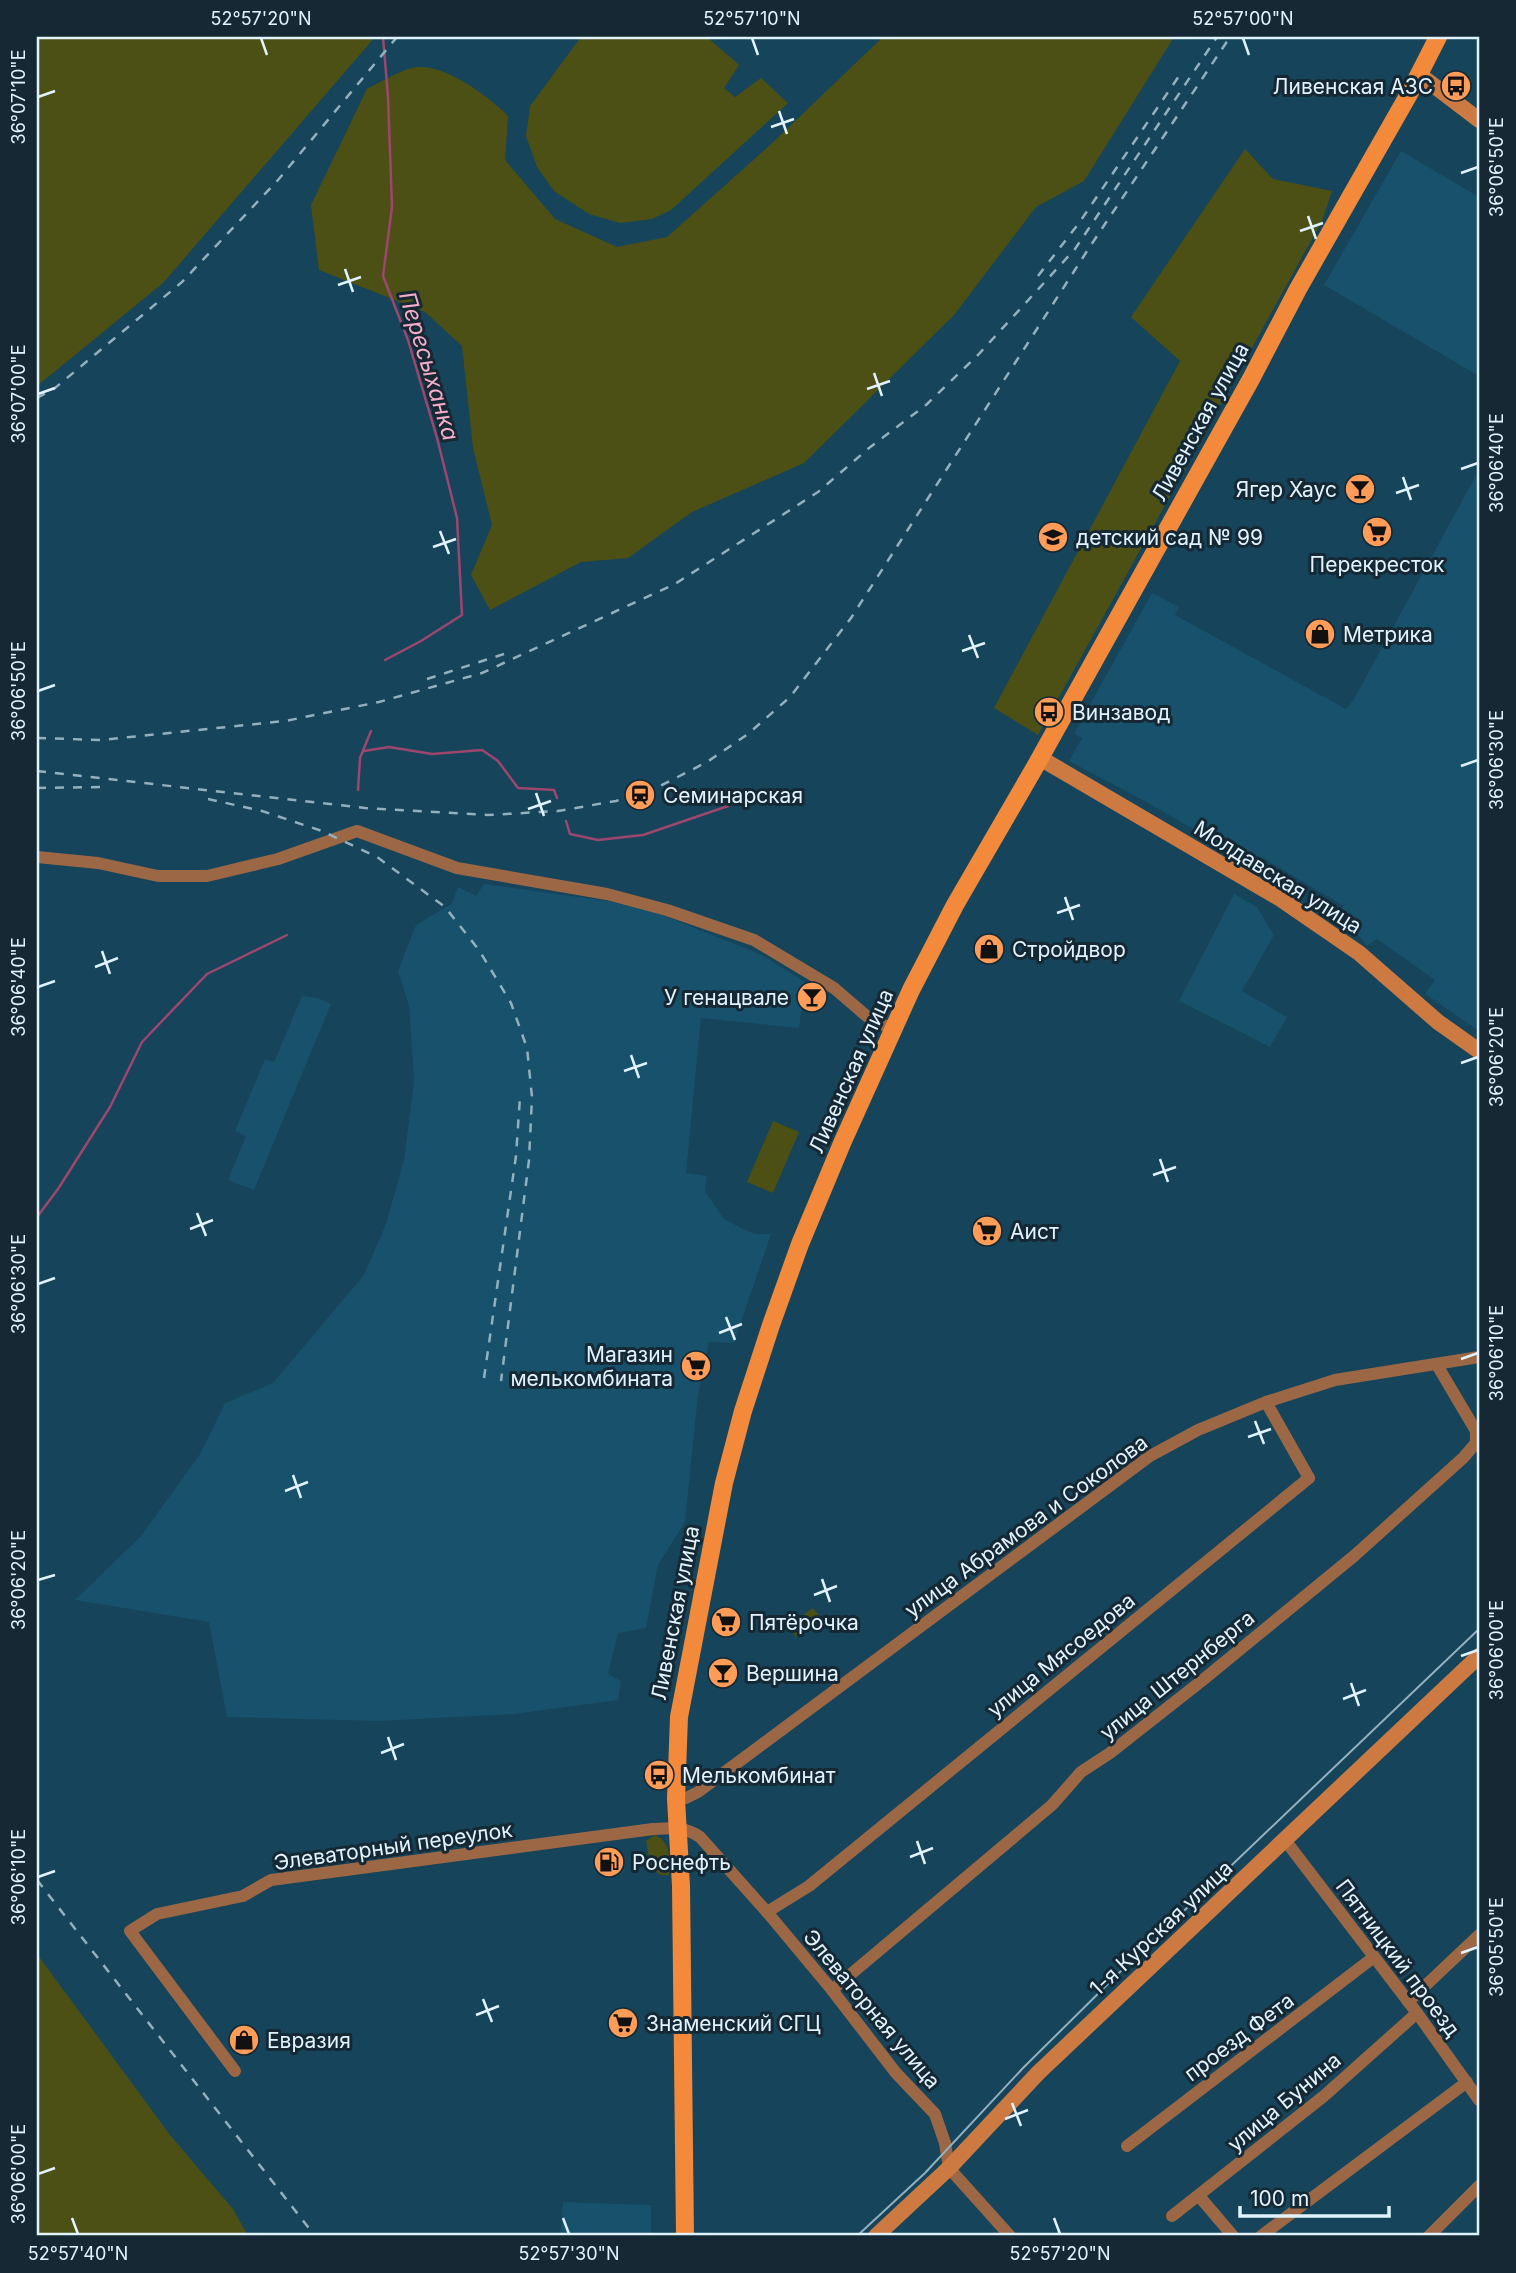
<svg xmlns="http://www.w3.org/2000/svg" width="1516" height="2273" font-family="Inter,sans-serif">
	<rect width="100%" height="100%" fill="#16445a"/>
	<g fill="#18516b">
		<polygon points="1401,151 1479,197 1479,376 1324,285"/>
		<polygon points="1479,470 1479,1031 1425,994 1435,980 1377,939 1367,946 1340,910 1344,906 1261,857 1256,865 1139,798 1069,761 1082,738 1074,733 1152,593 1179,607 1175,615 1346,709 1354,699"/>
		<polygon points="484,884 608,901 660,914 762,955 805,982 799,1028 701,1018 686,1173 707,1176 705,1191 724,1219 747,1231 756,1234 771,1234 734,1343 709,1342 698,1395 685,1522 658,1565 646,1628 618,1633 608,1674 621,1681 618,1700 514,1714 379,1721 227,1717 209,1622 75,1600 141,1536 200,1454 225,1403 273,1383 364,1275 386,1224 404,1160 414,1081 409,1006 398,971 416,925 451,904 458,887 476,896"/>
		<polygon points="1234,894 1257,907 1274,935 1242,991 1287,1017 1270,1047 1179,1001"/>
		<polygon points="302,996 317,998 331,1004 254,1190 228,1180 246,1136 235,1131 265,1059 274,1062"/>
		<polygon points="563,2202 651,2205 651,2236 560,2236"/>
	</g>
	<g fill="#4c5014">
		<polygon points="37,37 375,37 163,283 37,386"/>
		<polygon points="581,37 707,37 739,65 724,88 735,97 761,78 788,103 671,210 652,219 620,223 589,214 554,191 537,167 526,136 530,106"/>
		<path d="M883,37H1174L1084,181L1036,207L954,315L804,463L692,512L628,558L581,562L490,610L471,575L492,525L473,448L462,346L425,312L319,270L311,205L367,89C381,82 397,72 412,68C442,61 488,96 508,116L505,160L555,219L617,247L667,237L769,146Z"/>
		<polygon points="1245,149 1273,179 1332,191 1322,221 1038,735 994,708 1180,361 1131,317"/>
		<polygon points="773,1121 799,1132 773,1193 747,1182"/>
		<polygon points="813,1608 821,1618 796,1637 788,1626"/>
		<path d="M655,1835C672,1843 669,1858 669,1875C650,1878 649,1856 646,1841Z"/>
		<polygon points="37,1954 170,2135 233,2209 248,2236 37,2236"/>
	</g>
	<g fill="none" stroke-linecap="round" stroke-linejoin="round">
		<g stroke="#9d466e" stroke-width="2.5">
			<polyline points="383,37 388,97 392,207 383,276 408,340 437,438 457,518 462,615 421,641 385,660"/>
			<polyline points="364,751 389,747 432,754 482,750 498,761 518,788 554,790 557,798"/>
			<polyline points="358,790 360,758 371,731"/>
			<polyline points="566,821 570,834 598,840 643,835 728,806"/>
			<polyline points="37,1217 58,1189 110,1107 142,1042 207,974 287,935"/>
		</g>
		<g stroke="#9b6745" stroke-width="12">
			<polyline points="37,857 98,863 158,876 207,876 278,859 357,831 457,868 607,894 667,910 754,940 834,988 870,1019 893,1029"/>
			<polyline points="676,1799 686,1798 698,1792 1150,1456 1198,1430 1266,1402 1335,1380 1479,1357"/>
			<polyline points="1285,1840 1417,2013 1479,2100"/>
			<polyline points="767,1912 809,1886 1309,1478 1266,1402"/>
			<polyline points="832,1990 1052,1805 1081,1772 1110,1753 1204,1679 1354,1556 1463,1458 1476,1443 1476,1431 1437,1365"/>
			<polyline points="1408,2002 1479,1935"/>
			<path d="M235,2071L130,1931L157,1914L243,1896L271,1880L653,1829C672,1828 684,1826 700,1837L767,1912L832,1990L896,2073L935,2114L945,2143L949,2168L1010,2236"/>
			<polyline points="1127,2146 1374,1957"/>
			<polyline points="1199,2196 1233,2236"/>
			<polyline points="1172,2216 1324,2096 1417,2013"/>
			<polyline points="1261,2236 1467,2082"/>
			<polyline points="1429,2236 1479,2186"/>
		</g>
		<g stroke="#cc7a41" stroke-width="16">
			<polyline points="1420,75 1479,120"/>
			<polyline points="1040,758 1279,898 1359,953 1438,1022 1479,1051"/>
			<polyline points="876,2236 949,2168 1038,2073 1479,1656"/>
		</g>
		<polyline stroke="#f2893b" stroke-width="18" points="685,2236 681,1886 676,1799 679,1717 724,1483 743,1411 771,1325 800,1244 843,1141 911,990 955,905 1035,767 1251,379 1298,289 1409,94 1438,37"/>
		<polyline stroke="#93b0bf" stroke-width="2" points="857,2236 925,2173 1023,2068 1122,1970 1479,1629"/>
		<g stroke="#93b0bf" stroke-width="2.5" stroke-dasharray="9 9" stroke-linecap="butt">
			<polyline points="1038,276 1079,223 1179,76"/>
			<polyline points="37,398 55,388 182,282 278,180 397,37"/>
			<polyline points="427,679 507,653"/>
			<polyline points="37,738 101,740 285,721 379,702 482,673 675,584 818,492 869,448 926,405 978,355 1075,249 1217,37"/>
			<polyline points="37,771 365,808 488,815 558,811 616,801 660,786 707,762 748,734 790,697 851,618 1089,248 1230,37"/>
			<polyline points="37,788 100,787"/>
			<polyline points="208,799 262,811 322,831 377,857 445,907 479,950 511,1003 527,1048 532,1097 529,1160 501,1381"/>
			<polyline points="484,1378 516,1156 520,1097"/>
			<polyline points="37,1880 315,2236"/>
		</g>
	</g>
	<path fill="none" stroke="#e0f3fe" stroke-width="2.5" d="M261,38L267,55M752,38L758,55M1243,38L1249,55M38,97L55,91M779,111L787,134M771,127L794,119M1461,173L1478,167M1308,216L1316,239M1300,231L1323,223M345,269L353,292M338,285L361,277M874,373L882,396M867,389L890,381M38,394L55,388M1461,469L1478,463M1403,477L1411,500M1396,493L1419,485M440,531L449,554M433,547L456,539M969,635L978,658M962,651L985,643M38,691L55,685M1461,766L1478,760M536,793L544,816M528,809L551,801M1065,897L1073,920M1057,913L1080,905M102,951L110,974M95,967L118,958M38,987L55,981M631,1055L639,1078M1461,1063L1478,1057M624,1071L647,1063M1160,1159L1168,1182M1153,1175L1176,1167M197,1213L206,1236M190,1229L213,1220M38,1284L55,1278M726,1317L735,1340M719,1333L742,1324M1461,1359L1478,1353M1255,1421L1264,1444M1248,1437L1271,1429M293,1475L301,1498M285,1491L308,1482M822,1579L830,1602M38,1580L55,1575M814,1595L837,1586M1461,1656L1478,1650M1351,1683L1359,1706M1343,1699L1366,1690M388,1737L396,1760M381,1753L404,1744M917,1841L925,1864M910,1857L933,1848M38,1877L55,1871M1461,1953L1478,1947M483,1999L492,2022M476,2015L499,2006M1012,2103L1021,2126M1005,2119L1028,2110M38,2174L55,2168M72,2218L78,2234M563,2218L569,2234M1054,2218L1060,2234"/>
	<defs>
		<g id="bus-disc" transform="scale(1.575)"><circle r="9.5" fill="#fe9c58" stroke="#152833"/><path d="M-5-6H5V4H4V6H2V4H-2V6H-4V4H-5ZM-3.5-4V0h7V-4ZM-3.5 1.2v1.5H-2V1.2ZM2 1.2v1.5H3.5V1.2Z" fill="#111"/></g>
		<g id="bar-disc" transform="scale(1.575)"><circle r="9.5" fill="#fe9c58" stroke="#152833"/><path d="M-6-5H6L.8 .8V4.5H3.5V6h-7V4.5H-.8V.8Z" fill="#111"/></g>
		<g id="supermarket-disc" transform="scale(1.575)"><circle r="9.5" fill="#fe9c58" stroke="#152833"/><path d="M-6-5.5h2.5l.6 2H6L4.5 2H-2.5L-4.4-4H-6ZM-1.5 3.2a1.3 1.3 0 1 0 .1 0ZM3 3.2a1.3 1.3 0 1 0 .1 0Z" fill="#111"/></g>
		<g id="school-disc" transform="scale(1.575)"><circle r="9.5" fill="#fe9c58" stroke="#152833"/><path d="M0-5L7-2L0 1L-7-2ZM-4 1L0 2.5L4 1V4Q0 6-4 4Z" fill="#111"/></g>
		<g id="shop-disc" transform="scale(1.575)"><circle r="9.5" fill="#fe9c58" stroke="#152833"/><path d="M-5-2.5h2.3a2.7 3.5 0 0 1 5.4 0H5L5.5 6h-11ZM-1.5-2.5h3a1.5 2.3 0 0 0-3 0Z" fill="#111"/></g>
		<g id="station-disc" transform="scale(1.575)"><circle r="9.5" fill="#fe9c58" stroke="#152833"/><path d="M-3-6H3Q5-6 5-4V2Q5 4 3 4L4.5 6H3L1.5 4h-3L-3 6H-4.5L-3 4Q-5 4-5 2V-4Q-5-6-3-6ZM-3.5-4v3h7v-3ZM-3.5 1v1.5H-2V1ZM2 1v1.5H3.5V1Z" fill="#111"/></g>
		<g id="fuel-disc" transform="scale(1.575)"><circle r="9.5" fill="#fe9c58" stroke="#152833"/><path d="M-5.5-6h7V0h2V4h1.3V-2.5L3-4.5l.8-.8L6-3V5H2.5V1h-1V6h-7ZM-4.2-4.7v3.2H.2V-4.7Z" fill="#111"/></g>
	</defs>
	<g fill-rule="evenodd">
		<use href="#bus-disc" x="1456" y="86"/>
		<use href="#bar-disc" x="1360" y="489"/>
		<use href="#supermarket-disc" x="1377" y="532"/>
		<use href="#school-disc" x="1053" y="537"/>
		<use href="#shop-disc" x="1320" y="634"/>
		<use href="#bus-disc" x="1049" y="712"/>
		<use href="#station-disc" x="640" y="795"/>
		<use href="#shop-disc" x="989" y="949"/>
		<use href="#bar-disc" x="812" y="997"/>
		<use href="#supermarket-disc" x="987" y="1231"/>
		<use href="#supermarket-disc" x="696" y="1366"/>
		<use href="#supermarket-disc" x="726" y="1622"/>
		<use href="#bar-disc" x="723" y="1673"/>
		<use href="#bus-disc" x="659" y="1775"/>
		<use href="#fuel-disc" x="609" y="1862"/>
		<use href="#supermarket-disc" x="623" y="2023"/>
		<use href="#shop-disc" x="244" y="2040"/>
	</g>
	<g text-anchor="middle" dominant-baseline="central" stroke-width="6" stroke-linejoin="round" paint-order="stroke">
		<g font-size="21" fill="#e0f3fe" stroke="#152833" text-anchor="start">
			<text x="1433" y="86" text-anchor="end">Ливенская АЗС</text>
			<text x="1337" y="489" text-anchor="end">Ягер Хаус</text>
			<text x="1076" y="537">детский сад № 99</text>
			<text x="1377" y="564" text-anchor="middle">Перекресток</text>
			<text x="1343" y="634">Метрика</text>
			<text x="1072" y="712">Винзавод</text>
			<text x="663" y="795">Семинарская</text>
			<text x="1012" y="949">Стройдвор</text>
			<text x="789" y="997" text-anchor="end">У генацвале</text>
			<text x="1010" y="1231">Аист</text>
			<text x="673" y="1354" text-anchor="end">Магазин<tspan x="673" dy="24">мелькомбината</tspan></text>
			<text x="749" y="1622">Пятёрочка</text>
			<text x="746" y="1673">Вершина</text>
			<text x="682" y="1775">Мелькомбинат</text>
			<text x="632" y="1862">Роснефть</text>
			<text x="646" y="2023">Знаменский СГЦ</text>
			<text x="267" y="2040">Евразия</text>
		</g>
		<g font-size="21" fill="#e0f3fe" stroke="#152833">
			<text transform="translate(1200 422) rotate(-61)">Ливенская улица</text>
			<text transform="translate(1278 877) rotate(32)">Молдавская улица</text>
			<text transform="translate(851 1071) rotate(-66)">Ливенская улица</text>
			<text transform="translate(1026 1526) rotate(-36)">улица Абрамова и Соколова</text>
			<text transform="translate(675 1613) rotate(-79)">Ливенская улица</text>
			<text transform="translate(1061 1655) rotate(-39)">улица Мясоедова</text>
			<text transform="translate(1177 1675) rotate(-39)">улица Штернберга</text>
			<text transform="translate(393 1846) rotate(-8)">Элеваторный переулок</text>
			<text transform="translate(1161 1928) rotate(-43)">1-я Курская улица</text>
			<text transform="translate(1398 1958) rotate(53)">Пятницкий проезд</text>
			<text transform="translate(872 2009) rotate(50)">Элеваторная улица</text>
			<text transform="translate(1239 2037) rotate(-37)">проезд Фета</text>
			<text transform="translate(1284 2102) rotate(-40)">улица Бунина</text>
		</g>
		<g font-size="23" font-style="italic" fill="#f6adca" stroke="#152833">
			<text transform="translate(429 366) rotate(73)">Пересыханка</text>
		</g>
	</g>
	<rect width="1516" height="2273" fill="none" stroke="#152833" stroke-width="77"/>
	<path d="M1240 2206v10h149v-10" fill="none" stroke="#e0f3fe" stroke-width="3.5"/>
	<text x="1250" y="2206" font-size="21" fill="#e0f3fe" stroke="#152833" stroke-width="5" paint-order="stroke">100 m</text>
	<rect x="38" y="38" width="1440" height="2196" fill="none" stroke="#e0f3fe" stroke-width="2.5"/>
	<g font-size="18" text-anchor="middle" fill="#e0f3fe">
		<text x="261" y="25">52°57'20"N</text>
		<text x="752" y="25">52°57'10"N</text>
		<text x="1243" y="25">52°57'00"N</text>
		<text transform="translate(19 97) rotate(-90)" y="6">36°07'10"E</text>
		<text transform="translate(1497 167) rotate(-90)" y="6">36°06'50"E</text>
		<text transform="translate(19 394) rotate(-90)" y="6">36°07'00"E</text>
		<text transform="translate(1497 463) rotate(-90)" y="6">36°06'40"E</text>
		<text transform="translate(19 691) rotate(-90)" y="6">36°06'50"E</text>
		<text transform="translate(1497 760) rotate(-90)" y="6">36°06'30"E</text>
		<text transform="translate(19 987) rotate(-90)" y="6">36°06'40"E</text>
		<text transform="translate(1497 1057) rotate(-90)" y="6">36°06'20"E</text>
		<text transform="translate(19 1284) rotate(-90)" y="6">36°06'30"E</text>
		<text transform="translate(1497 1353) rotate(-90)" y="6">36°06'10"E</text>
		<text transform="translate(19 1580) rotate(-90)" y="6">36°06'20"E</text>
		<text transform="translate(1497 1650) rotate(-90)" y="6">36°06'00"E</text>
		<text transform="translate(19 1877) rotate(-90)" y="6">36°06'10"E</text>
		<text transform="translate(1497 1947) rotate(-90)" y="6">36°05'50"E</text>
		<text transform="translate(19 2174) rotate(-90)" y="6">36°06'00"E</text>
		<text x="78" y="2260">52°57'40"N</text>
		<text x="569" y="2260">52°57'30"N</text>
		<text x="1060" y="2260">52°57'20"N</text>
	</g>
</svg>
